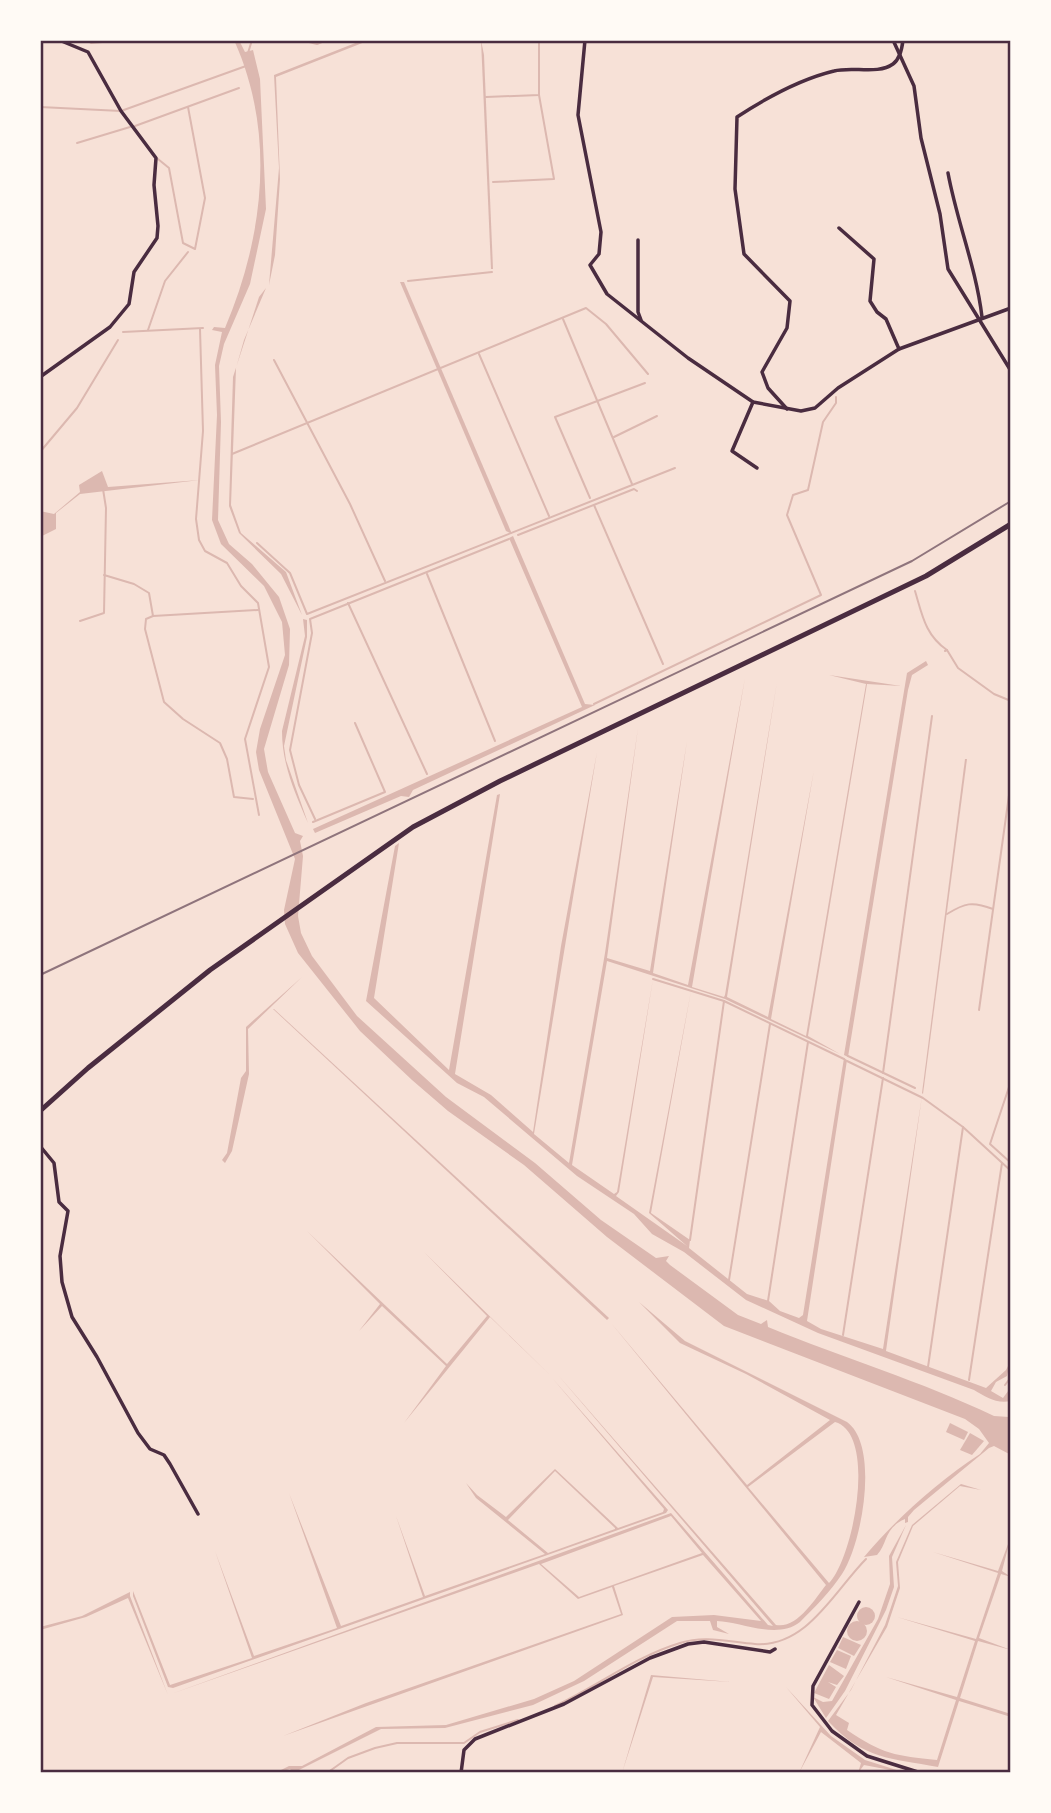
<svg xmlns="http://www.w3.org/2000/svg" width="1051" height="1813" font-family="'Alegreya Sans',sans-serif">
	<rect width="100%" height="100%" fill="#f7e1d7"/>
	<g fill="#dcb8b0" fill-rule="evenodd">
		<path d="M234,40H239L245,52L253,50L260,79L266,209L250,284L224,344L219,366L221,422L218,520L229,544L252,564L279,597L290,629L289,665L264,749L268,772L295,833L303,836L300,841L303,856L298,916L301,933L312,956L357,1016L446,1097L535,1163L601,1220L656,1258L669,1256L666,1261L670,1265L738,1315L761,1324L767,1320L768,1327C843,1358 921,1381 994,1416L1009,1417L1011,1455L994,1446L989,1448L914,1510L908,1517V1522L905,1523V1519C884,1528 888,1543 877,1555L864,1557C895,1520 937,1482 980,1454L989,1443L979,1429L965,1419L724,1326L607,1237L524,1165L448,1111L412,1080L360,1031L298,953L285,924L284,910L295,859L259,770L256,752L260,729L285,655L282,622L264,586L221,544L212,520L217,415L215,365L222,332L212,330L214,327L225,328C264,236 276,133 234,40Z"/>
		<polygon points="363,40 370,40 276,77 280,179 275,255 269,285 279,168 274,75"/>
		<polygon points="481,40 484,55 493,269 491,269"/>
		<polygon points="400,282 404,282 512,534 506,531"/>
		<polygon points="266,288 244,340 236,368 231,505 241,533 286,572 302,615 281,574 239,533 229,506 233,377 259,297"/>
		<polygon points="102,471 108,487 200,480 80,494 56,513 56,529 40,537 40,511 54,514 80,492 79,485"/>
		<polygon points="513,536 585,704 595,705 413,790 409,797 401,796 315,833 313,829 582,707 509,538"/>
		<path d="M303,619L307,620V637L284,746L286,760L308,823C295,793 282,765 282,731L305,636Z"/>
		<polygon points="926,661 928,665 912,675 908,690 848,1057 844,1055 907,673"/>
		<path d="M829,675L901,686L867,684L808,1036L840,1054L725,999L607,961L572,1165L614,1194L617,1192L653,979L619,1192L616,1196L687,1246L649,1213L691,991L651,1213L690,1240L689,1248L747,1294L769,1301L780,1311L799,1318L803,1315L844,1058L847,1060L807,1321L821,1329L883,1349L922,1096L886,1351L986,1388L1006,1370L1011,1360L1007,1376L996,1382L991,1391L1003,1398L1011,1387V1401C996,1404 986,1397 974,1390L818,1333L746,1300L684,1252L652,1234L634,1214L577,1176L484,1097L457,1083L366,1001L395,846L399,843L374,998L449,1070L497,795L500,794L455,1074L491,1095L533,1132L561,946L597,752L534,1134L569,1163L605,953L638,728L607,958L650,971L687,741L653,973L688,985L745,678L692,987L724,997L725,995L777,682L727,997L768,1017L814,770L771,1019L806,1036L866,684Z"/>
		<polygon points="965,759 967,759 923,1094 922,1093"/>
		<polygon points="302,977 248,1029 249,1074 232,1151 225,1163 222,1160 227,1153 241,1078 246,1071 246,1027"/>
		<polygon points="273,1009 274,1009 609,1318 607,1320"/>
		<polygon points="307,1231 447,1364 487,1316 424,1252 550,1375 490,1317 404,1423 446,1366 382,1306 359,1331 380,1304"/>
		<path d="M639,1302L685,1341L847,1422C880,1446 862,1544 842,1574C831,1591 814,1608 800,1622C777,1640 742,1622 717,1621V1627L729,1634L713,1630L710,1621H677L584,1681L533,1705L445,1728L381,1729L293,1773H286L291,1769L275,1773L289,1766H302L376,1727L446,1725L534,1699L574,1681L672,1617L714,1615L761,1621L703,1555L614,1586L623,1615L283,1736L366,1703L621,1614L612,1587L578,1599L539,1564L171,1694L671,1513L768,1625L773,1626L558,1375L776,1625C797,1629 815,1599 826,1585L611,1323L747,1485L830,1420L746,1374L680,1343ZM835,1422C878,1434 853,1559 829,1583L748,1487ZM671,1516L702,1553L579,1597L541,1564Z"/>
		<path d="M553,1379L668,1510L666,1513L173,1688L168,1687L133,1596V1591L170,1685L252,1658L215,1551L254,1656L337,1628L289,1493L341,1626L423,1597L396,1516L425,1596L545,1554L476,1498L466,1483L477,1495L506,1517L555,1469L618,1528L663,1512L664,1509ZM555,1471L615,1528V1529L548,1553L508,1520Z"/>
		<polygon points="950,1423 968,1432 964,1440 946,1432"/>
		<polygon points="970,1433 984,1441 972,1455 960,1450"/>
		<path d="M961,1484L981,1490L960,1486L913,1526L898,1562L900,1588L887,1627L836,1715L849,1723L847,1730C882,1754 896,1756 937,1760L956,1700L886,1677L957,1697L975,1641L897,1617L976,1639L998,1573L933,1552L998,1571L1011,1536L1002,1571L1011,1577L1001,1574L979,1638L1011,1650L978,1641L960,1698L1011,1714V1717L959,1701L938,1767C891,1758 864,1760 828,1721L851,1690L885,1625L898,1586L896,1562L912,1525Z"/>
		<polygon points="906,1525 892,1557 894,1587 886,1610 845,1691 826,1718 813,1697 823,1702 832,1701 878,1619 890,1584 889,1556"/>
		<polygon points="130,1592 130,1596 168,1695 128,1598 86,1617 40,1630 40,1627 82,1616"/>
		<circle cx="866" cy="1616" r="9"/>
		<circle cx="857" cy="1631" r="10"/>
		<polygon points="843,1637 861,1645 854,1656 838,1648"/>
		<polygon points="837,1650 851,1656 846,1669 830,1662"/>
		<polygon points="829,1665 844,1676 837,1685 828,1682 836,1687 829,1699 814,1693"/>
		<polygon points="651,1675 731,1682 653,1677 622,1773"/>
		<polygon points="786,1687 831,1736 865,1760 906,1773 864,1765 858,1773 861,1763 821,1732 799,1773 820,1727"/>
	</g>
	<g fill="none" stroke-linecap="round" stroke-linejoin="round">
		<g stroke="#dcb8b0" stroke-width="2">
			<polyline points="86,40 91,43 125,40"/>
			<polyline points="309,42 317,44 327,40"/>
			<polyline points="248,53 252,40"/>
			<polyline points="486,97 539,95 539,40"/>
			<polyline points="40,107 121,111 246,66"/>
			<polyline points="135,126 239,88"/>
			<polyline points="77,143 130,127"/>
			<polyline points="158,159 169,168 183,243 195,249 205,198 188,107"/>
			<polyline points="493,182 554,179 539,95"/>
			<polyline points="408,281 492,272"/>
			<polyline points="563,319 632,484"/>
			<polyline points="200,329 203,431 196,519 199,540 205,551 227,563 241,586 258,603 269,667 245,739 259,815"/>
			<polyline points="148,330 165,281 188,252"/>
			<polyline points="123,332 203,328"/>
			<polyline points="479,354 549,516"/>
			<polyline points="274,360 350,504 385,581"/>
			<polyline points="614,437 657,416"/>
			<polyline points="40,452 77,408 118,340"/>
			<polyline points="232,454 586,308 606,324 648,374"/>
			<polyline points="590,498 555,417 645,383"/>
			<polyline points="594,505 663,664"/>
			<polyline points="518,535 634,489 637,491"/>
			<polyline points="257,543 290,573 307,614 675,468"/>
			<polyline points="427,574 495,741"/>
			<polyline points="104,575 134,584 149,593 153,616 258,610"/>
			<path d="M915,591C922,614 925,635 947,650L945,651"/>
			<polyline points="348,603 427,774"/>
			<polyline points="153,616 146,619 145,629 164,702 183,719 220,743 227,759 234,797 253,799"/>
			<polyline points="80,621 104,613 106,508 103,489"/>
			<polyline points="947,650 958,668 994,694 1011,701"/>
			<polyline points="594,704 821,595 787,515 793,495 808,490 823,422 836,403 836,397"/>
			<polyline points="315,819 299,785 290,750 312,633 310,619 509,539"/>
			<polyline points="313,822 385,792 355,723"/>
			<path d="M947,914C965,903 972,901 993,909"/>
			<polyline points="653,979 724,1001 844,1059"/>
			<polyline points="979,1010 1011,781"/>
			<polyline points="848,1056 915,1088"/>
			<polyline points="847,1061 923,1098 963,1127 1011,1171"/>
			<polyline points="883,1073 932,716"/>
			<polyline points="1011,1081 990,1144 1011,1163"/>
			<polyline points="690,1240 724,1001"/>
			<polyline points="729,1280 770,1024"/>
			<polyline points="768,1301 808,1042"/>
			<polyline points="843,1335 883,1078"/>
			<polyline points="928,1367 963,1127"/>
			<polyline points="969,1380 1002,1163"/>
			<polyline points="1005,1385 1011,1377"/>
			<path d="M555,1706C598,1686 634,1657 680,1643C705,1635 729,1642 755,1644C807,1648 835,1590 866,1559"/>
			<polyline points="327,1773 348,1758 375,1748 397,1743 464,1743 480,1732 518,1720"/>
		</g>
		<g stroke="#4a2c40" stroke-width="3.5">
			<polyline points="585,40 578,115 601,232 599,254 590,265 607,294 688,358 753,402 801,411 815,408 838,388 899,349 1011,308"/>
			<polyline points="893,40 914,86 921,138 940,214 948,269 1011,371"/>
			<path d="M948,173C957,222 976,267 982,317"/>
			<polyline points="839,228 874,259 870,301 877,312 886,319 899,349"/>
			<polyline points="638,240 638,312 641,320"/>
			<polyline points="40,377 110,327 129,304 134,272 157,238 158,226 154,185 156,158 121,111 88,52 59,40"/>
			<polyline points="753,402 732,451 757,468"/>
			<path d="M787,409L768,388L762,372L787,328L790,301L744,254L735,189L737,117C766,98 801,79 834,71C852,66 878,75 893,64C900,59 902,49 903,40"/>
			<polyline points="40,1146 54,1163 59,1202 68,1211 60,1256 62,1282 72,1317 97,1357 138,1433 150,1449 164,1455 170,1464 198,1514"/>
			<polyline points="859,1602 813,1686 812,1705 832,1731 867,1756 921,1773"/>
			<polyline points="461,1773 464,1750 475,1739 564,1704 650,1658 688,1644 704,1642 770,1652 775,1649"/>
		</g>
		<polyline stroke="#4a2c40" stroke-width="5" points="40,1111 88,1068 210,970 413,827 500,781 926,576 1011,524"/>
		<polyline stroke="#8f747c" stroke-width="2" points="40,975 912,561 1011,501"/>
	</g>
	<rect width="1051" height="1813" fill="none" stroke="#fffaf5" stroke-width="84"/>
	<rect x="42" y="42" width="967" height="1729" fill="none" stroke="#4a2c40" stroke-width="2.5"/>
</svg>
